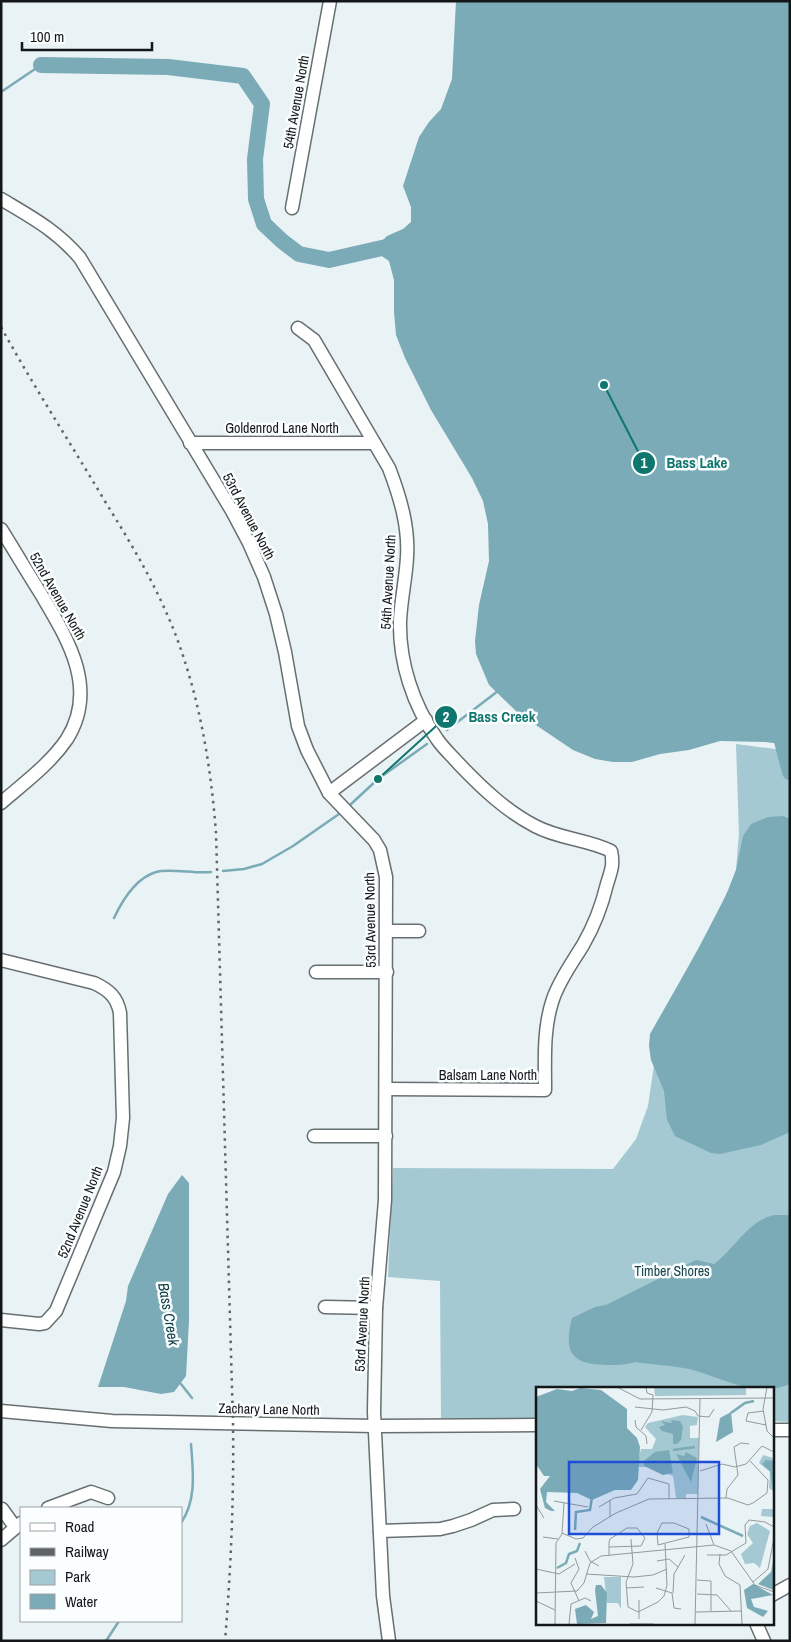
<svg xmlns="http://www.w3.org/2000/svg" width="791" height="1642" font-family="'Archivo Narrow',sans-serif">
	<rect width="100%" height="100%" fill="#e9f2f4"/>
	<polygon fill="#a4c9d2" points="736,744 790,751 790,1422 772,1421 772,1388 537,1388 537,1419 441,1418 440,1281 388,1277 393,1168 613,1169 636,1139 648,1106 654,1065 650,1038 723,902 736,870 739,834"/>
	<g fill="#7aabb7">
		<polygon points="456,1 790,1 790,745 765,742 720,741 689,750 660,754 632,762 613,762 595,759 573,750 518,713 489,685 476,654 475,641 479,605 489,561 488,524 483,501 472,478 431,410 405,358 396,335 394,312 394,280 389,261 373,250 387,236 403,229 411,222 411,207 403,186 419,137 429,122 441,109 452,79"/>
		<polygon points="783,816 790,819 790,1132 761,1145 720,1154 711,1153 675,1136 667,1120 664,1091 651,1060 649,1046 650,1034 700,946 728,891 736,870 743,836 751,824 768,817"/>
		<polygon points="182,1175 189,1183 189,1321 186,1376 174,1392 161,1394 124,1387 98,1387 126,1301 128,1286 168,1194"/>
		<path d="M775,1215H790V1384C756,1399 721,1377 689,1369C671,1365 653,1365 635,1362C626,1365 617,1365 608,1365C572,1365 563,1353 572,1318L595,1307L606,1305L696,1260L714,1264C735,1249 748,1220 775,1215Z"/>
	</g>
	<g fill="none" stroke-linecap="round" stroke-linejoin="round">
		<g stroke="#7aabb7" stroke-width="2.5">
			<polyline points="1,92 41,65"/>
			<polyline points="447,730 498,691"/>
			<polyline points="350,805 378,779 427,744"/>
			<polyline points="223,871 244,869 262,864 293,846 339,814"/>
			<path d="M114,918C122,901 136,878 156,872C168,868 196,874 211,872"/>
			<polyline points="181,1384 192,1398"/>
			<path d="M181,1523C197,1500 193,1471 191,1444"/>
			<polyline points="106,1641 119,1621"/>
		</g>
		<g stroke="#7aabb7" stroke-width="16">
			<polyline points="41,65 168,67 243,76 262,104 255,159 256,199 264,224 282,241 299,254 329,260 395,245"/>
			<polyline points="774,724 778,726 790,772"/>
		</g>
		<g stroke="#676f71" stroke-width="15">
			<g id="minor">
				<path d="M1,199C31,217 56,230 80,258L232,511L249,543L264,577L276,614L285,652L298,726L307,750L329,793L374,840L380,850L386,877L385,1200L376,1308L374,1412L383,1596L389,1641"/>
				<polyline points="292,208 330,1"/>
				<path d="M298,328L314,340L389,468C400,497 409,526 407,557C406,578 401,599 400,621C399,662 413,705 437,739C443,748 452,756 459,764C482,788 506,811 535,826C559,839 587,839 611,851C614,865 611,871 607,884C602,905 594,926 583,945C572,963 560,979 553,999C543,1028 545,1059 545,1090L386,1089"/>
				<polyline points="190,443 374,443"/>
				<path d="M1,529C14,550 27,572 41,594C67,638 99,688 67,739C50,764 24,783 1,803"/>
				<polyline points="329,793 426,720"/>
				<polyline points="387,931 419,931"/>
				<path d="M1,960L94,983C109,990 117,997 120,1013L123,1118L120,1146L114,1172L56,1311L45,1323L39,1324L1,1320"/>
				<polyline points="316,972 387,972"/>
				<polyline points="314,1136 386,1136"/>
				<polyline points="325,1307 376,1308"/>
				<polyline points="1,1411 112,1421 375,1426 537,1425"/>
				<polyline points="772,1430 790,1430"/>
				<polyline points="48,1508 91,1492 108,1498"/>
				<polyline points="2,1509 15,1527"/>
				<polyline points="380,1531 440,1529 453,1526 471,1520 493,1510 514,1509"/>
				<polyline points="1,1540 21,1523"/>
				<polyline points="772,1595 790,1585"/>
				<polyline points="756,1623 764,1641"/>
			</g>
		</g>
		<use href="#minor" stroke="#fff" stroke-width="12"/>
		<path stroke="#5f6466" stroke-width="2.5" stroke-dasharray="2.5 5" stroke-linecap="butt" d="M1,327C34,387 71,444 106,503C134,548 161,594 179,644C201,706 211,768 216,833L233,1423C234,1496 231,1568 225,1641"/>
	</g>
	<g text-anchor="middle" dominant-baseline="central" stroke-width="5" stroke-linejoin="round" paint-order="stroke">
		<g font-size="14" fill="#141718" stroke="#fafeff">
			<text transform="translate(296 102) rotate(-80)">54th Avenue North</text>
			<text x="282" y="428">Goldenrod Lane North</text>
			<text transform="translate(249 516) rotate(62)">53rd Avenue North</text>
			<text transform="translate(388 582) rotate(-87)">54th Avenue North</text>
			<text transform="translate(58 596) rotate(60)">52nd Avenue North</text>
			<text transform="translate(370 920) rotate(-91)">53rd Avenue North</text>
			<text x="488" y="1075">Balsam Lane North</text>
			<text transform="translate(80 1212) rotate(-68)">52nd Avenue North</text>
			<text transform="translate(362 1324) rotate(-87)">53rd Avenue North</text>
			<text transform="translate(269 1409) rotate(1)">Zachary Lane North</text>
		</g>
		<g font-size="14" fill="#17444d" stroke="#fafeff">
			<text x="672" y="1271">Timber Shores</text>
		</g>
		<g font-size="15" font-style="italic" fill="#0e3c46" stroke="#fafeff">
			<text transform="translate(169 1314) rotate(80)">Bass Creek</text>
		</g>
	</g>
	<g transform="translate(536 1387)">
		<rect width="238" height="238" fill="#e9f2f4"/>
		<path d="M118,0H210V8L119,9ZM147,28L162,30L161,38L154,39V51H163L162,107H150V112L140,111L137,89L113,80H101L105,62H116L120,52L109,40L112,36ZM227,68L237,71V130L225,129L226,122H237V104L233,101L234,85L223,76ZM221,136L234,144L224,181L218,176L209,177L205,167L217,156L211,147L214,139ZM68,190H85V222L82,216H71Z" fill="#a4c9d2"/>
		<path d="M44,1L65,3L91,22V41L101,51L104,60L102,93L95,103H79L56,113L41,106L11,105L10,115L19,124H15L9,121L4,102L14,89H8L0,77V10L21,2L36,4ZM195,25L197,45L180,55L184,31ZM135,33L144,34L147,40L145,53L141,57H137V47L126,44L123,40L129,38L125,34L136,36ZM133,63L137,86L127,88L108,79V74L119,65ZM150,65L161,71L155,95L140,67L148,69ZM230,73L237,74V103L234,84L226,77ZM237,174V203L222,197L235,185ZM217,197L237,208L215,212L218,220L232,224L227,230L211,221L208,203ZM65,198L71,206L70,236L41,237L39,222L50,218L58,225L55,232L62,229L59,203L60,198Z" fill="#7aabb7"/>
		<path fill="none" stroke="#7aabb7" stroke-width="2.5" d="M195,26L209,16L218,14M137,63L159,60M165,130L207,149M39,143L40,125L54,123L56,110M21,181L30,176L33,167L41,164L44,156"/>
		<path fill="none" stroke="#949a9c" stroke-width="1" d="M81,0L104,12L238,11M231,0L227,22L231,44L238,51M99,20L127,23L150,20L159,24L162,29L173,30L178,22M228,24L212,26L210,34L230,38M99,33L100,40L110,49L111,57M105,43L116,25L117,8L111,6L110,0M214,74L232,93L231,106L217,116M164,84L186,77L199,80L210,77L226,59L238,65M190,111L191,102L202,88L198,60L205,56L213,57M74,113V130M18,114L52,120M0,118L8,131M63,120L78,111L101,107L112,91L133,97V112M126,136H138L153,142V150L122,158L121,146ZM170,137L178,158M26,146L40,152L47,151L57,140L80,126L113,112L192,111L212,118L217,116M7,150L22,152M49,164L54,174L63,179M184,167L183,177L189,189L204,198M171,168H190L210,156L209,138L213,133L229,135L238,140M73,169V155L74,152L91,141H101L109,151L105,159L73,160M121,174L133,172L142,180M0,182L23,187L39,177M50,187L98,190L117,188L131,182M161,193L175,194V224M217,195L232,182L238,151M35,196L43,182L39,171M35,196L43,214M204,198L206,237M90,201L108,200M120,201L136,206L138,221L145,222M0,206L41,204L48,196L54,176L65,169L178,158L195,164L219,198L238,205M137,206L138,187L149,168M161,207L181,208L195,224M103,213V232M0,214L19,223M92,220L102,225L122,215L128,209L131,198L129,157M92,220L90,195L97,177L95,152M160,225L206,224M19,237L20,156L26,147L28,116M33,237L35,217L49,211L55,214M94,237H118M159,237L164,12"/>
		<path fill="#1d4ed8" fill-opacity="0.15" stroke="#1d4ed8" stroke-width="2.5" d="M33,75H183V147H33Z"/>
		<rect width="238" height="238" fill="none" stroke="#141718" stroke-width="2.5"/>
	</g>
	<path fill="none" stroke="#0f766e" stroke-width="2" d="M604 385L644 463M378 779L446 717"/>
	<g fill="#0f766e" stroke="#fafeff" stroke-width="2">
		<circle cx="604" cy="385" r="5"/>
		<circle cx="378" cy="779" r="5"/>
		<circle cx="644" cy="463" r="12"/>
		<circle cx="446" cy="717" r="12"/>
	</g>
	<g font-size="15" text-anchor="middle" font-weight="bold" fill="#fff">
		<text x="644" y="468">1</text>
		<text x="446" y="722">2</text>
	</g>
	<g font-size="15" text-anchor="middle" font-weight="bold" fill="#0f766e" stroke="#fafeff" stroke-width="5" stroke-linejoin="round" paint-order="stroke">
		<text x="697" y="468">Bass Lake</text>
		<text x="502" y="722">Bass Creek</text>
	</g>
	<rect width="791" height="1642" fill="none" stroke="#141718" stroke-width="5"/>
	<rect x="20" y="1507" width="162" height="115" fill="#fafeff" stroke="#9ea2a3"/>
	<rect x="30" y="1523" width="25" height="8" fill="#ffffff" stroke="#9ea2a3"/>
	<text x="65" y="1532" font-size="15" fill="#141718">Road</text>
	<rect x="30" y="1548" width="25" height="8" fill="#5f6466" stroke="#9ea2a3"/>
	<text x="65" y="1557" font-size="15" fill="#141718">Railway</text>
	<rect x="30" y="1570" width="25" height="15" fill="#a4c9d2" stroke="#9ea2a3"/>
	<text x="65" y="1582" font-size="15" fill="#141718">Park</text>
	<rect x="30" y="1594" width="25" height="15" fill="#7aabb7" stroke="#9ea2a3"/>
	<text x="65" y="1607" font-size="15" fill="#141718">Water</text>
	<path d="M22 42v8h130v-8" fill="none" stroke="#141718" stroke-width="2.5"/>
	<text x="30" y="42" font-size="15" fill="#141718" stroke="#fafeff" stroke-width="4" paint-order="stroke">100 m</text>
</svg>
